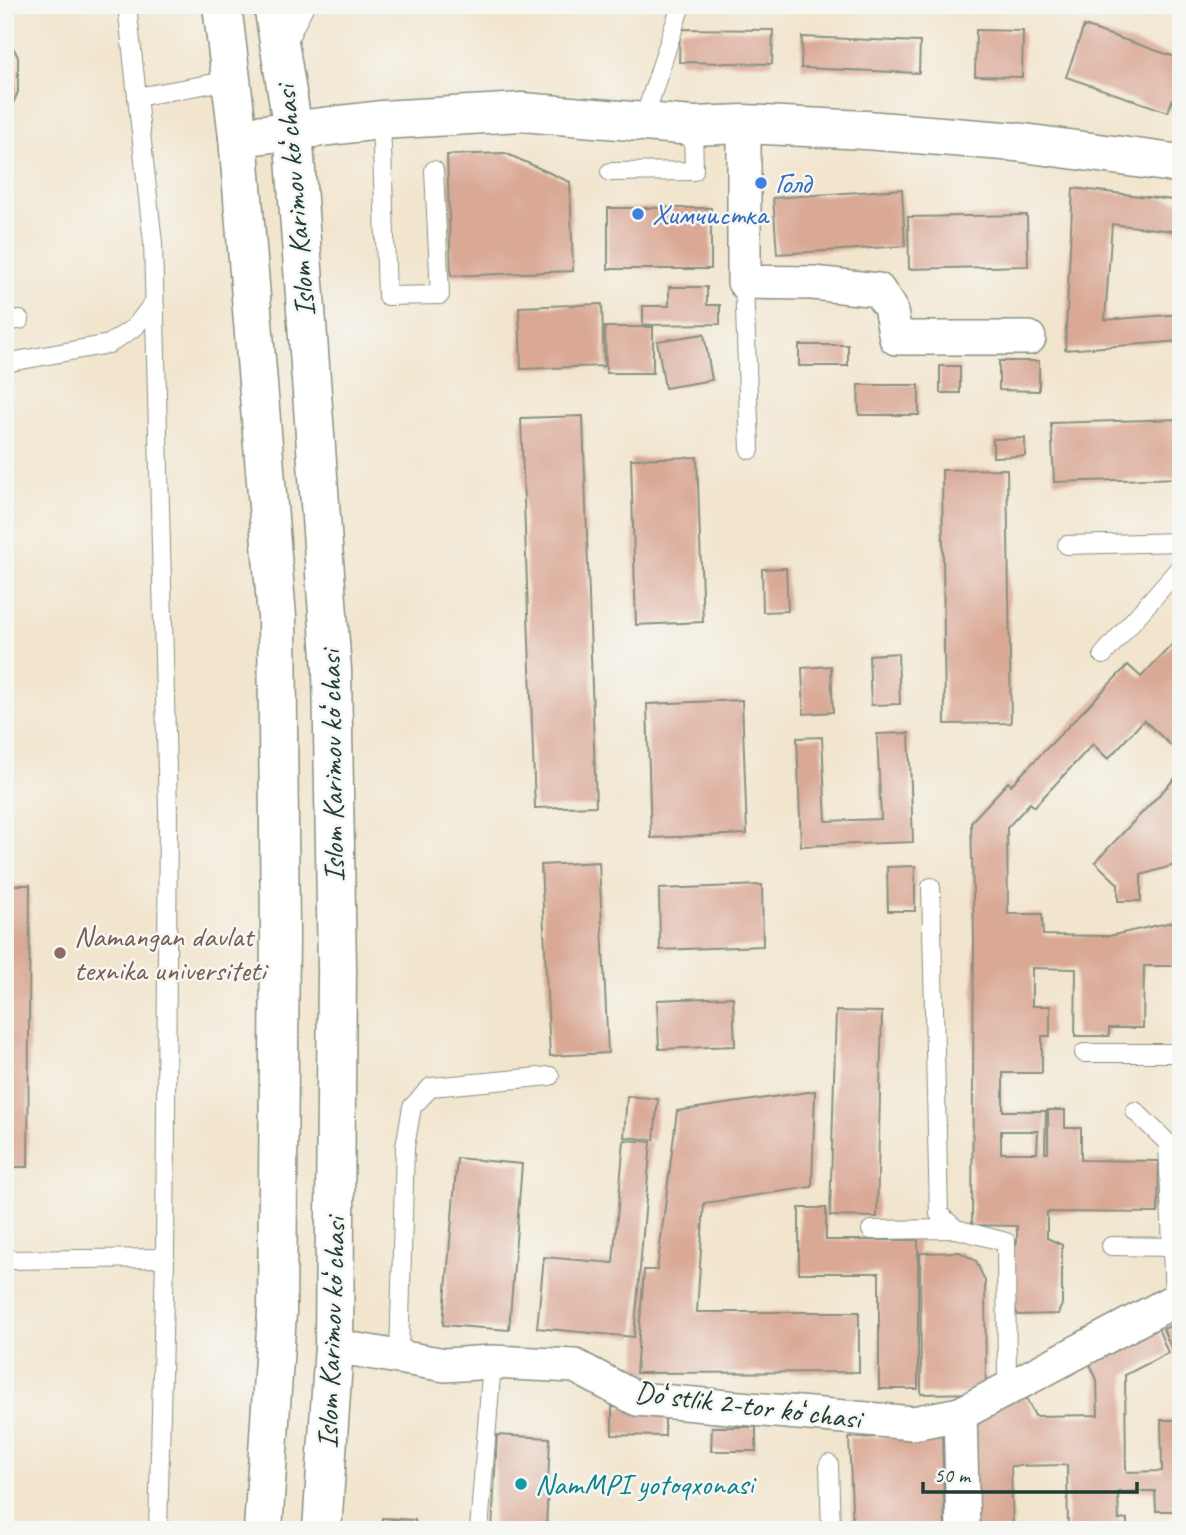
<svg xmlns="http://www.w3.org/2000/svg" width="1186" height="1535" font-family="Caveat,sans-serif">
	<rect width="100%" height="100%" fill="#f6f6f2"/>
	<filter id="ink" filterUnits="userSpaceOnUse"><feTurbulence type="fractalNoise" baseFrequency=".0143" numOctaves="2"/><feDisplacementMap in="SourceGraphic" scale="14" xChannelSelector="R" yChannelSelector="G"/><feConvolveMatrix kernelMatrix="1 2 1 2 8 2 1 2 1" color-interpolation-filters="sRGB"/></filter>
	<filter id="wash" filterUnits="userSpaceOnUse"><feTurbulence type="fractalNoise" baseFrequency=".00686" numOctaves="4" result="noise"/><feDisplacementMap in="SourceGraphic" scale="28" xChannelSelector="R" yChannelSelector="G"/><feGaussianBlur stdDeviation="1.57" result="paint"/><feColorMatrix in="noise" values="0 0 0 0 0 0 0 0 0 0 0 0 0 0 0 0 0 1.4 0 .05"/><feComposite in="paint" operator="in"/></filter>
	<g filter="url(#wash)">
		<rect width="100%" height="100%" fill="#f2e5ce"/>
		<g id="blocks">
			<g fill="#daa996" fill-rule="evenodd">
				<polygon points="519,5 600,5 600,7 520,15"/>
				<polygon points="1084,26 1181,59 1181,75 1168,112 1066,77"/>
				<polygon points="680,29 773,30 772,64 679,62"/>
				<polygon points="976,30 1023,31 1022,77 975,76"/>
				<polygon points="5,32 18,57 18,92 5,121"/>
				<polygon points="802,37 920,42 919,73 801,68"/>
				<polygon points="505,153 570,182 573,271 451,276 447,155"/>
				<polygon points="1073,188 1181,201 1181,232 1112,224 1105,320 1181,314 1181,341 1065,350"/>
				<polygon points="902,189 905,246 777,254 773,198"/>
				<rect x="608" y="208" width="103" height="61"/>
				<polygon points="1027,215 1028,266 909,269 908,217"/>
				<polygon points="669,287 707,287 707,305 720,305 720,324 643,325 643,306 669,306"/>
				<polygon points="602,304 604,366 521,369 519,307"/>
				<polygon points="605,327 653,327 653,373 606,373"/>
				<polygon points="704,334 712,380 665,388 657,341"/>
				<rect x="799" y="345" width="49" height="21"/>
				<polygon points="999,361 1039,361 1039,391 999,390"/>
				<rect x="940" y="366" width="20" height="27"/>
				<polygon points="858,385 919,385 919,415 859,415"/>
				<polygon points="583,416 596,806 535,808 521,418"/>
				<polygon points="1181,419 1181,478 1054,482 1051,423"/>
				<polygon points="1025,438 1025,456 993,457 993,439"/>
				<polygon points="697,457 703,622 636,625 631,459"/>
				<polygon points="1007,469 1011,723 945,724 942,470"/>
				<polygon points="786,568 788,611 763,612 762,569"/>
				<path d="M1181,635V755L1144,720L1108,759L1093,744L1034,807L1030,803L1007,828L1008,914H1042L1043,935L1109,936L1181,920V966H1144L1143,1028H1109V1036H1075L1076,969L1032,968V1006H1050V1036H1042V1073H1003V1111H1046L1045,1153H1048V1110H1065V1128H1081V1160L1159,1161L1158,1213L1047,1212V1238L1062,1245V1304L1058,1314L1018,1315L1014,1305L1013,1250L1017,1242V1226L972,1225L974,935L971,822L1008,782L1011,785L1128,665L1141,677ZM1001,1131H1038L1037,1153H1001Z"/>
				<polygon points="898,653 900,704 871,705 869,655"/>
				<polygon points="831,666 833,712 804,714 802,668"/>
				<polygon points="742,700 747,834 651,838 647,704"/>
				<polygon points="909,733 913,842 801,846 797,738 822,737 826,821 881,819 877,734"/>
				<polygon points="1181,772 1181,863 1141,875 1141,901 1118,901 1118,884 1095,862"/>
				<polygon points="599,862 608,1053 550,1056 541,865"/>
				<polygon points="915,866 915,911 888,911 887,867"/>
				<polygon points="5,885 30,885 28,1167 5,1167"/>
				<polygon points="762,885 763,946 660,950 659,889"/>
				<polygon points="733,997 735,1046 659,1049 657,1000"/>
				<polygon points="836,1011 882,1012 877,1217 830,1216"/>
				<polygon points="815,1091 812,1187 704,1203 697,1312 859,1312 859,1372 636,1373 644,1270 657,1270 677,1111"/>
				<polygon points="627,1096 658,1099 654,1140 624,1137"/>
				<polygon points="624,1140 651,1142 634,1337 537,1328 544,1257 613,1263"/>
				<polygon points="457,1158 522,1164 509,1330 443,1325"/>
				<polygon points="799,1208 826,1208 826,1240 918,1240 918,1389 879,1389 879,1273 799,1273"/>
				<polygon points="960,1252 976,1261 985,1281 986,1393 921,1394 920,1253"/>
				<polygon points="1181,1321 1181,1348 1173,1352 1163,1329"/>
				<polygon points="1158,1328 1168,1353 1125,1375 1126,1472 1162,1471 1161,1420 1181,1420 1181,1511 1156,1511 1155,1491 1118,1492 1119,1520 1127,1519 1127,1530 1068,1530 1067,1465 1011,1466 1013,1530 975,1530 974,1416 1023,1392 1035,1416 1098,1415 1097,1380 1090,1364"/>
				<polygon points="612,1407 665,1408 665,1436 612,1435"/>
				<polygon points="712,1427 756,1427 756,1451 711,1451"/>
				<polygon points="497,1435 550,1438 546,1530 492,1530"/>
				<polygon points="942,1435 945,1530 853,1530 849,1438"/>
				<polygon points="382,1518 415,1520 415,1530 382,1530"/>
			</g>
		</g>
	</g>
	<g filter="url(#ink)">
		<use href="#blocks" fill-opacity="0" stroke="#889181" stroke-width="2"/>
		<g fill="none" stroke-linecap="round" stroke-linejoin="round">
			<g stroke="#889181" stroke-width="20">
				<g id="lane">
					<polyline points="127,5 153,243 168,810 165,1258 158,1530"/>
					<polyline points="284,48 305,5"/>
					<polyline points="137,97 231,80"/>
					<polyline points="381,120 387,296 440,295 434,170"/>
					<polyline points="643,122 681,5"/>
					<polyline points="610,172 694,171 693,126"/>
					<polyline points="744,282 750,450"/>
					<polyline points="5,321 20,320"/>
					<polyline points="5,363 109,344 135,327 154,302"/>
					<polyline points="1067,545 1181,542"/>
					<polyline points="1103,655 1181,566"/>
					<polyline points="931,887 939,1214 956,1229 1006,1242 1007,1388"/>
					<polyline points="1084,1053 1181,1053"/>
					<polyline points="1135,1111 1168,1143 1174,1300"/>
					<polyline points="871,1230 956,1229"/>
					<polyline points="1111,1246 1172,1247"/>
					<polyline points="5,1260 165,1258"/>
					<polyline points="399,1356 405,1147 412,1107 431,1087 550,1076"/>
					<polyline points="829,1464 831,1530"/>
					<polyline points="479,1530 492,1362"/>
				</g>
			</g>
			<g stroke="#889181" stroke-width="36">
				<g id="street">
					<polyline points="744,124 744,282 813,283 878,290 890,307 896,338 1029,338"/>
					<polyline points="334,1346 445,1365 492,1362 575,1366 637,1399 913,1423 960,1414 1181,1297"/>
					<polyline points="960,1414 963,1530"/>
				</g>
			</g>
			<g stroke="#889181" stroke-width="41">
				<polyline id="secondary" points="238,137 381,120 522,112 693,126 744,124 866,130 1016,142 1181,164"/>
			</g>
			<g stroke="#889181" stroke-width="41">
				<g id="primary">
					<polyline points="222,5 238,137 277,617 280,932 277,1313 263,1530"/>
					<polyline points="273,5 293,130 332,670 337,969 334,1346 322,1530"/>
				</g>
			</g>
			<use href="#lane" stroke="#fff" stroke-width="18"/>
			<use href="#street" stroke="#fff" stroke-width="33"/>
			<use href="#secondary" stroke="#fff" stroke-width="38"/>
			<use href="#primary" stroke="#fff" stroke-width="38"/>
		</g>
	</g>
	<g fill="#3f7fe0" stroke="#f6f6f2" stroke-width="2.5">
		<circle cx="761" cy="183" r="7"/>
		<circle cx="638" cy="214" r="7"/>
	</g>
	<circle fill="#8d6e63" stroke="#f6f6f2" stroke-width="2.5" cx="60" cy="953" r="7"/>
	<circle fill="#0f9aa8" stroke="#f6f6f2" stroke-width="2.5" cx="521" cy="1484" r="7"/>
	<g text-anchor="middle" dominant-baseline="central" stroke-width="5" stroke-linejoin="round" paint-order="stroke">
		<g font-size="30" fill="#366cbe" stroke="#f6f6f2" text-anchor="start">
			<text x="775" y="183">Голд</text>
			<text x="652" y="214">Химчистка</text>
		</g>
		<g font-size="30" fill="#1f3d34" stroke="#f6f6f2">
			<text transform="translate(295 201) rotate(-95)">Islom Karimov koʻchasi</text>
			<text transform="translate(332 766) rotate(-91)">Islom Karimov koʻchasi</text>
			<text transform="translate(331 1333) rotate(-88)">Islom Karimov koʻchasi</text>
			<text transform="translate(748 1405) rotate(7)">Doʻstlik 2-tor koʻchasi</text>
		</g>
		<g font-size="30" fill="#785e54" stroke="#f6f6f2" text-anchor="start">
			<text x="74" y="936">Namangan davlat<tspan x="74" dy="34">texnika universiteti</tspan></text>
		</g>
		<g font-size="30" fill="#0d838f" stroke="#f6f6f2" text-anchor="start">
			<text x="535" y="1484">NamMPI yotoqxonasi</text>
		</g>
	</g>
	<rect width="1186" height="1535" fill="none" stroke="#f6f6f2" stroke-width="28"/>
	<path d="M923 1482v10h214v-10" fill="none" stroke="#1f3d34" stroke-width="3.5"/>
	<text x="934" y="1482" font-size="21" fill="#1f3d34" stroke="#f6f6f2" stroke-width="5" paint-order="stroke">50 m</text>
</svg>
